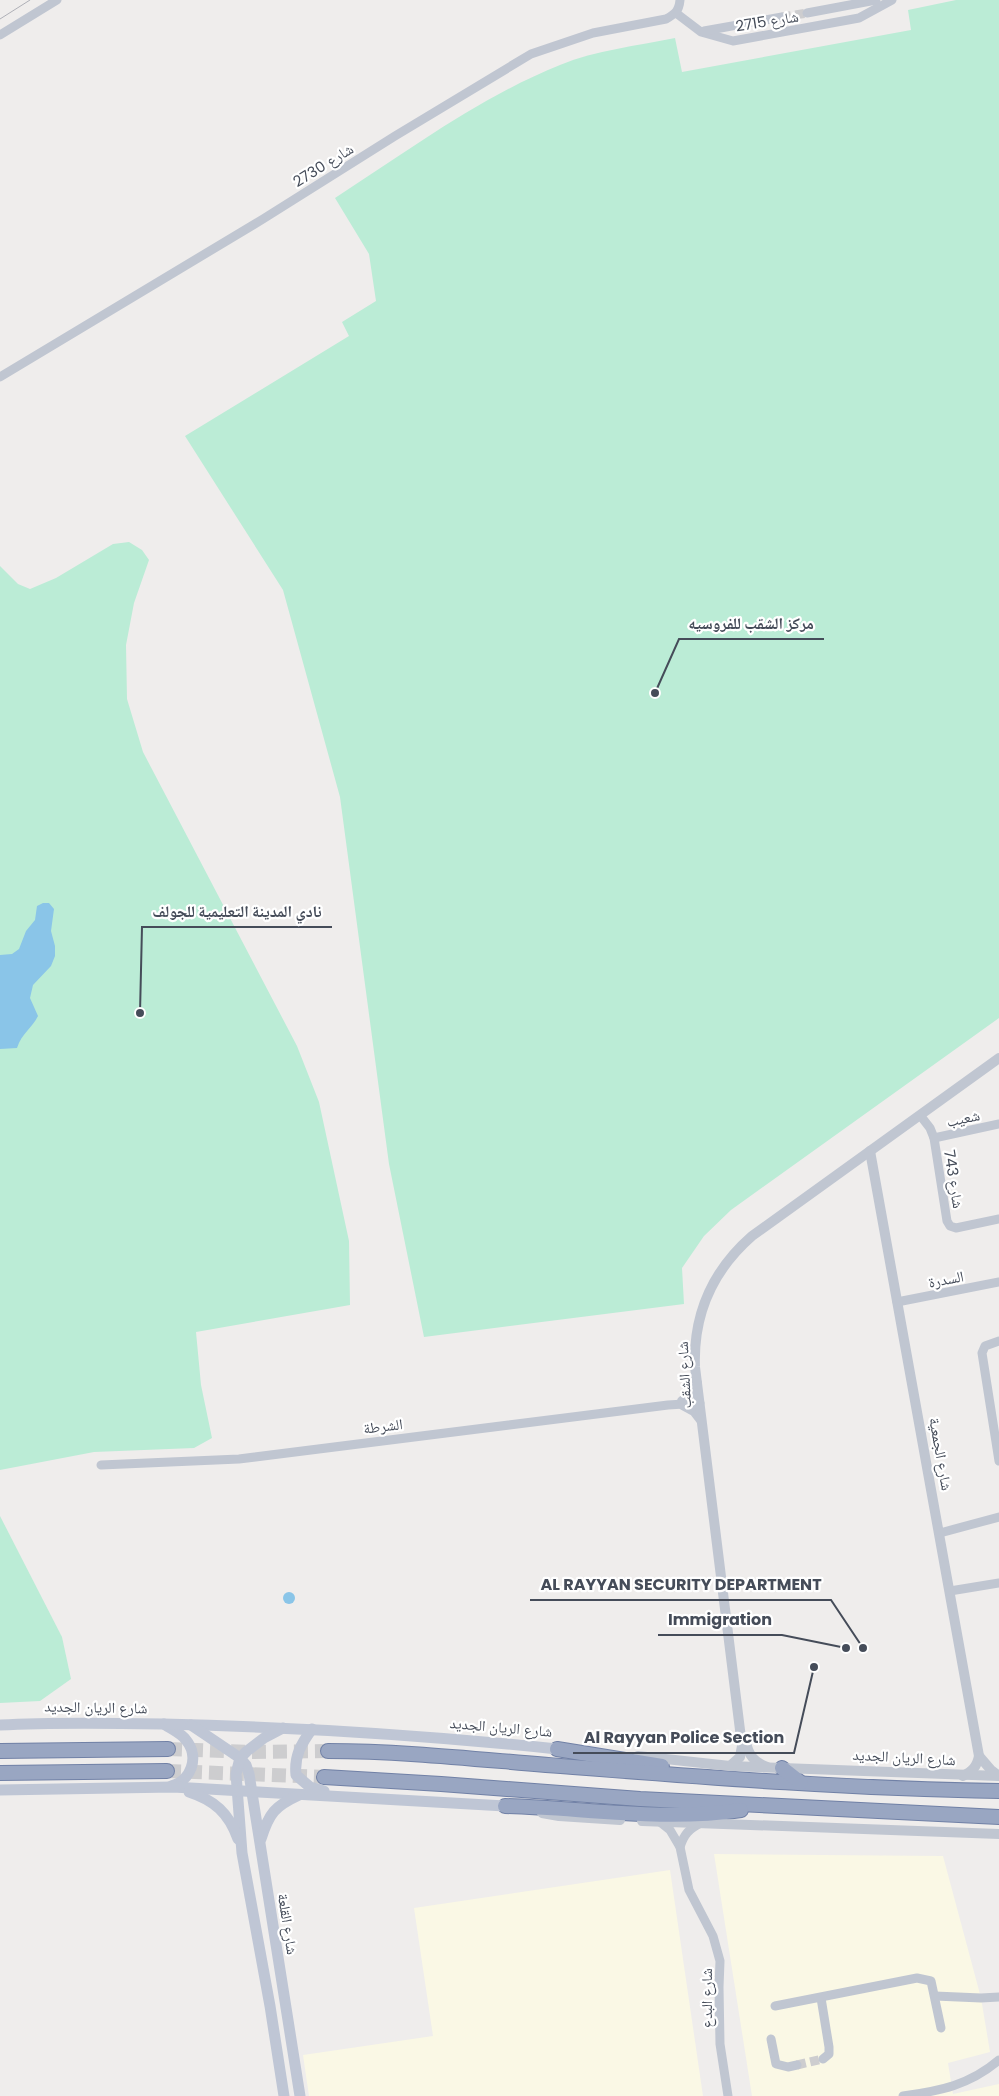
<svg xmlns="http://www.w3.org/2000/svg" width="999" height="2096" font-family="Poppins,'Noto Naskh Arabic',sans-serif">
	<rect width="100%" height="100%" fill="#efedec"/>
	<g fill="#faf8e5">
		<polygon points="714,1854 943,1856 981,1998 990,2052 948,2063 953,2094 999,2084 999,2096 752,2096"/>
		<polygon points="670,1870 703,2096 309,2096 303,2055 433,2036 414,1908"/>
	</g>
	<g fill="#bbecd6">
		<path d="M956,0H999V1018L731,1210L704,1236L682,1268L684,1304L424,1337L389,1164L340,797L283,590L185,436L349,336L342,322L376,301L369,254L335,198C408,151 480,97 560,65C596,50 637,46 675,38L682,72L911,30L908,10Z"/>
		<polygon points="129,542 142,550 149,560 134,603 126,645 127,699 143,752 297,1046 319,1102 349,1241 350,1305 196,1332 201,1385 212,1438 194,1448 94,1452 0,1470 0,566 18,584 30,589 56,578 113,544"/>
		<polygon points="0,1516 62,1637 71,1679 40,1701 0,1703"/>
	</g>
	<g fill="#8ac5e8">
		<path d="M43,903H49L54,909L51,931L55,946V956L51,966L33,985L30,998L38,1016C32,1028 22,1033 17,1048L0,1049V955L12,954L19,949L26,931L35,920L37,906Z"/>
		<circle cx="289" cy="1598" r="6"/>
	</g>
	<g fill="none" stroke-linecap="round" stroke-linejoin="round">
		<g stroke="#cdcdcf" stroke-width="9" stroke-dasharray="9 4.5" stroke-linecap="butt">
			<polyline points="782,17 807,13"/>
			<polyline points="797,2065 823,2059"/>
		</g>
		<g stroke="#cdcdcf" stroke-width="14" stroke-dasharray="14 7" stroke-linecap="butt">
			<polyline points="168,1749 251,1752 328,1751"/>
			<polyline points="167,1771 324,1777"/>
		</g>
		<g stroke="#7181a6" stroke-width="16">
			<g id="trunk">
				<polyline points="557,1749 662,1766"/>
				<polyline points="0,1751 168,1749"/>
				<path d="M328,1751C410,1751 491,1761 573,1767C714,1778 857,1789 999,1791"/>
				<polyline points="782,1768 801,1783"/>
				<polyline points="0,1773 167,1771"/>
				<polyline points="324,1777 441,1784 640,1799 999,1817"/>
				<path d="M505,1806C583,1808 663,1822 741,1810"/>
			</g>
		</g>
		<g stroke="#c0c6d1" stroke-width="9">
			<polyline points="676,13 701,32 733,41 859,18 892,0"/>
			<polyline points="807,13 876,0"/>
			<polyline points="704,31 782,17"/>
			<polyline points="0,35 57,0"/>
			<path d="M0,377L263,219L395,136L531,54L593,33L666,19C675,14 679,11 680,0"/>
			<polyline points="923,1119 930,1128 934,1138 947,1221 950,1226 956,1228 999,1219"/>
			<polyline points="934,1138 999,1124"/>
			<polyline points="897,1302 999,1282"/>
			<polyline points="999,1341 985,1346 982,1353 999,1461"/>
			<polyline points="101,1465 239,1459 668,1405 700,1403"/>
			<polyline points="940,1533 999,1517"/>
			<polyline points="950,1591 999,1583"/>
			<polyline points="660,1822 670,1830 680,1847 689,1890 713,1936 720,1961 719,1987 720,2044 728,2096"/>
			<path d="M680,1847C684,1834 689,1829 701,1823"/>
			<polyline points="935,1996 981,1998 999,1997"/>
			<polyline points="821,1998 829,2047 829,2054 823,2059"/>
			<polyline points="775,2006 917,1978 931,1981 941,2028"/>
			<polyline points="771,2039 776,2064 788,2067 797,2065"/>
			<path d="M903,2096C940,2091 970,2085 999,2060"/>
		</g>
		<g stroke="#c0c6d1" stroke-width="10">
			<path d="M870,1151L979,1756C977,1767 972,1771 963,1776"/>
			<polyline points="682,1401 693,1392 697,1383"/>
			<polyline points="683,1405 694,1411 701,1420"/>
			<path d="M746,1741C748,1755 754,1762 767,1767"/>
			<polyline points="638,1756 730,1766 999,1776"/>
			<polyline points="979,1756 991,1770 999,1776"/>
			<path d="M730,1766L740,1757L742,1746L695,1367C693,1314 712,1271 752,1236L999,1058"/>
			<polyline points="542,1813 559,1816 620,1820"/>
			<polyline points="642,1821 999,1834"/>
		</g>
		<g stroke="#bfc6d5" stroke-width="11">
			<path d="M164,1724C171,1729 181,1733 186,1740C200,1757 191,1781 171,1786"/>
			<path d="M0,1725C54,1722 109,1723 163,1724C295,1727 426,1735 557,1749"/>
			<polyline points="191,1725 240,1758 246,1765 249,1774 300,2096"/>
			<polyline points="283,1728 264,1738 247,1751 240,1758 236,1774 242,1853 270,2006 284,2096"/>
			<path d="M312,1729C301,1744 294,1756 296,1775L310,1787L324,1791"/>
			<polyline points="0,1790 173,1787 505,1806"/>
			<path d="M189,1792C214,1800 229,1813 238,1839"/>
			<path d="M261,1839C269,1813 275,1806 299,1795"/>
		</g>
		<use href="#trunk" stroke="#99a6c2" stroke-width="14"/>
		<polyline stroke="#afb0b7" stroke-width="1" points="0,19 30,0"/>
	</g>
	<g text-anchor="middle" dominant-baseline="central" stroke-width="4.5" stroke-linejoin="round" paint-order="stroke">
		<g font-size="15" fill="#454c59" stroke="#fff">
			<text transform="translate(767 21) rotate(-9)">شارع 2715</text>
			<text transform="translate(323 165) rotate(-32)">شارع 2730</text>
			<text transform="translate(963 1118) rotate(-12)">شعيب</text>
			<text transform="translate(954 1179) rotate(81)">شارع 743</text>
			<text transform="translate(946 1279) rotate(-11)">السدرة</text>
			<text transform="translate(684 1375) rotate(-93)">شارع الشقب</text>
			<text transform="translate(383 1426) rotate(-7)">الشرطة</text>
			<text transform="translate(941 1454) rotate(80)">شارع الجمعية</text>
			<text transform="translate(96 1707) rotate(1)">شارع الريان الجديد</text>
			<text transform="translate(501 1727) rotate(5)">شارع الريان الجديد</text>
			<text transform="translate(904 1757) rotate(3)">شارع الريان الجديد</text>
			<text transform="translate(288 1924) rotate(81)">شارع القلعة</text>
			<text transform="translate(706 1998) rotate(-90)">شارع البدع</text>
		</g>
	</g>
	<path fill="none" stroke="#454c59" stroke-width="2" d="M655 693L679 639H824M140 1013L142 927H332M863 1648L831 1600H530M846 1648L782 1635H658M814 1667L794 1753H573"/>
	<g fill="#454c59" stroke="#fff" stroke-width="2">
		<circle cx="655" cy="693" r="5"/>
		<circle cx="140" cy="1013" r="5"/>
		<circle cx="863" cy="1648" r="5"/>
		<circle cx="846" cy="1648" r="5"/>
		<circle cx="814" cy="1667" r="5"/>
	</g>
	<g font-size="16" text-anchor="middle" font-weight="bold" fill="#454c59" stroke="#fff" stroke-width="4.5" stroke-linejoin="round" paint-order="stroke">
		<text x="751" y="629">مركز الشقب للفروسيه</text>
		<text x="237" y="917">نادي المدينة التعليمية للجولف</text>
		<text x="681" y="1590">AL RAYYAN SECURITY DEPARTMENT</text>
		<text x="720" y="1625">Immigration</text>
		<text x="684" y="1743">Al Rayyan Police Section</text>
	</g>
</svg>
